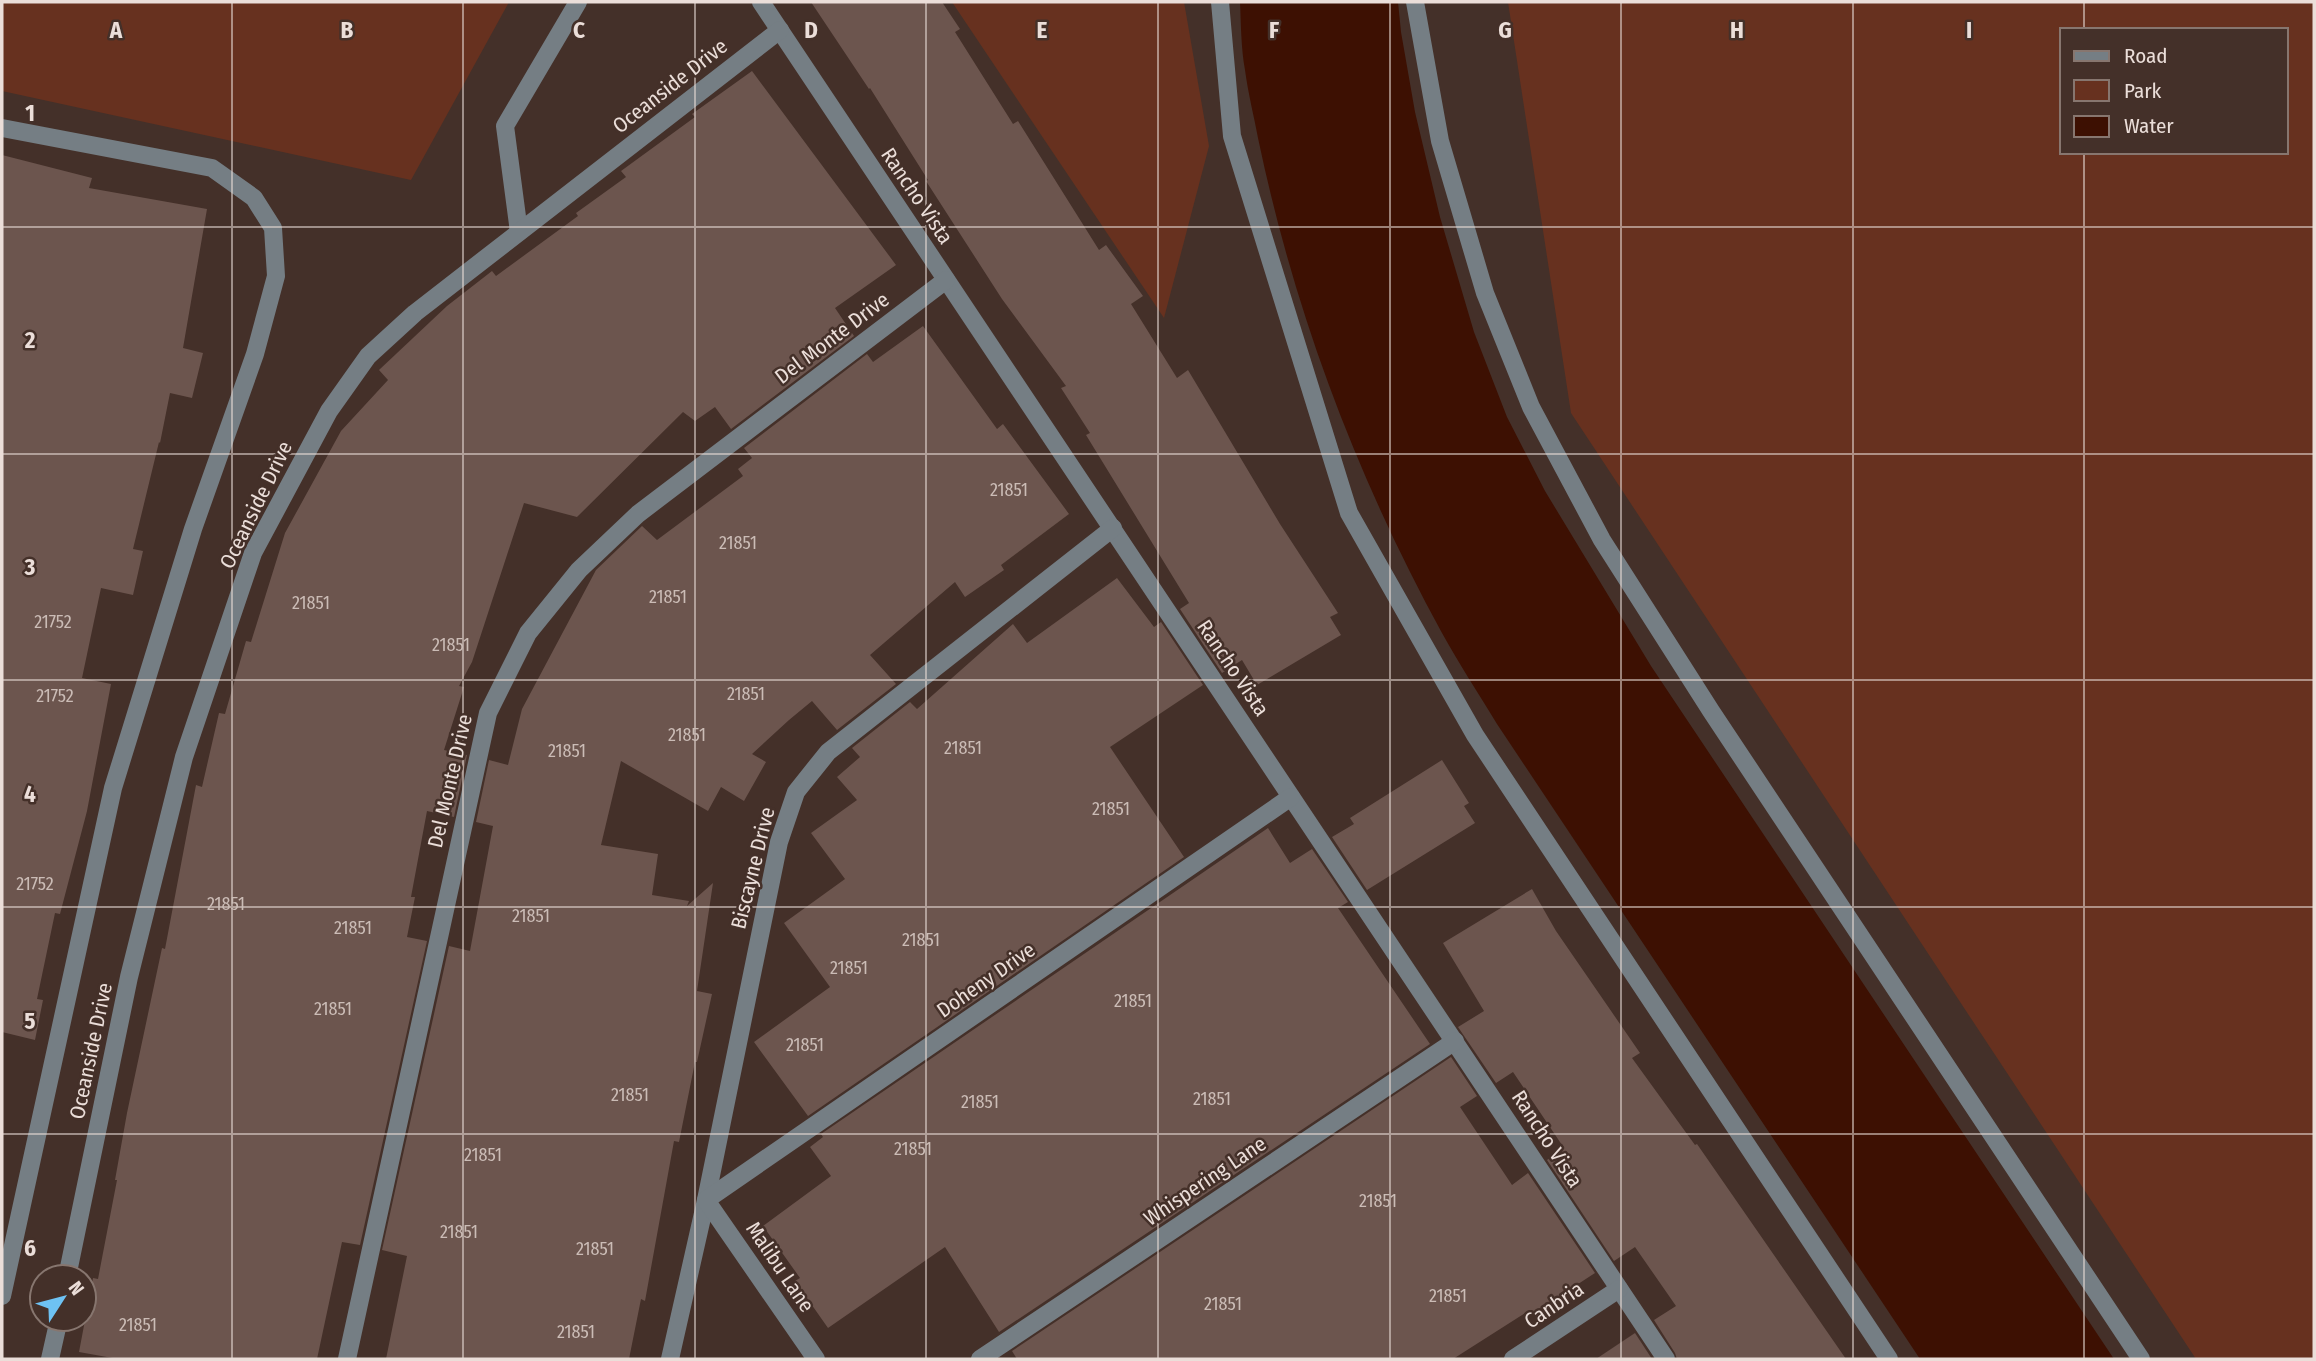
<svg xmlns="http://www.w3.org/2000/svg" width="2316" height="1361" font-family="'Fira Sans Condensed',sans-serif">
	<rect width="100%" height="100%" fill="#443029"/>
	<g fill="#67311f" fill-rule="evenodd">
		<polygon points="2,2 509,2 411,180 2,91"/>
		<polygon points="952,2 1184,2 1209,146 1164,318"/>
		<path d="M1508,2H2314V1359H2196L1571,413ZM2062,30H2286V152H2062Z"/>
	</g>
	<path fill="#3d1002" d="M1240,2H1398L1401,32L1415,112L1440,217L1474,332L1507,417L1545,491L1651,666L2114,1359H1920L1497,724C1479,694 1459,664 1442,633C1357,478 1294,311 1258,138C1254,116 1248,93 1245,70C1241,48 1241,24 1240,2Z"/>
	<g fill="#6c554e">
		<polygon points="811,2 942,2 960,29 955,32 1013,124 1018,121 1099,250 1106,245 1143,296 1131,304 1177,378 1188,370 1280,524 1338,613 1330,617 1341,635 1257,685 1242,660 1222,673 1180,609 1189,603 1086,435 1090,433 1061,388 1066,386 1002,299 926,181 928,180 870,88 869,89"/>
		<polygon points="752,71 896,265 835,308 854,336 731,429 715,407 695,421 683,412 577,517 524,503 472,662 459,686 464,687 444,750 467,755 454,817 427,811 411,897 415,897 407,937 427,941 360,1245 342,1242 317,1359 118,1359 79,1352 93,1278 98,1279 117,1180 115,1180 127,1113 162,948 165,949 196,785 202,787 219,713 225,714 246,641 251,642 285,533 341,431 388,380 379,370 447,306 492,271 496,276 578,216 576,213 626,177 621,171 695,117 692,114"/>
		<polygon points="2,155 92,178 89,188 207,209 183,348 203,353 192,398 170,393 160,443 159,442 133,549 143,551 133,595 101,588 82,678 111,684 87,811 60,914 55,913 37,999 43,1000 35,1040 2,1032"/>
		<polygon points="923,326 997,429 1003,424 1069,514 1001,565 1004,570 965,597 955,582 870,655 896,684 837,730 812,701 789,720 752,754 766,762 744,801 721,787 708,811 621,761 601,845 658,854 652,895 689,901 687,906 713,883 697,991 712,994 697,1062 695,1062 679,1142 674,1141 645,1301 641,1299 629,1359 386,1359 407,1256 382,1250 449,946 470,951 493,826 476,822 489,760 508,765 522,709 596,570 642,526 657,540 743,476 738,469 752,458 744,448 867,354 873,362"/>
		<polygon points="1117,578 1154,627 1161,622 1203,685 1110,747 1184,857 808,1116 754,1042 830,987 784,923 845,879 811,833 857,800 837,777 860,757 852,748 910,702 917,709 1013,624 1027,643"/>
		<polygon points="1442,760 1469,803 1464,806 1475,823 1367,890 1332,837 1354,824 1350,818"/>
		<polygon points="1268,828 1290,863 1312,849 1348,902 1338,908 1430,1044 999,1332 945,1247 828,1328 795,1281 800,1278 763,1226 831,1176 810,1147 823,1137 821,1134"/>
		<polygon points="1532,889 1556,931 1640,1053 1632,1058 1695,1145 1697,1144 1846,1359 1677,1359 1675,1353 1654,1320 1676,1306 1635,1247 1614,1261 1547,1160 1564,1148 1513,1072 1496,1083 1458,1027 1484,1011 1443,943"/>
		<polygon points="1451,1057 1477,1096 1460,1107 1512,1185 1528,1173 1595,1273 1532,1314 1530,1310 1453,1359 1017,1359 1012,1351"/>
		<polygon points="1635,1333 1652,1359 1596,1359"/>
	</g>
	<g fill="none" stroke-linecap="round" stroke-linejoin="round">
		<g stroke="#757e84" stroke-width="18">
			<polyline points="761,2 1666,1359"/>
			<polyline points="1220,2 1232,136 1349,513 1475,735 1889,1359"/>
			<polyline points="1415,2 1440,141 1485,293 1531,407 1602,540 1711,711 2141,1359"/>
			<polyline points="2,128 212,168 254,198 273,228 276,276 255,354 193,529 113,788 2,1296"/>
			<polyline points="519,232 505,126 578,2"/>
			<polyline points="67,1277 129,977 184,757 253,553 329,411 368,356 415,313 780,30"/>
			<polyline points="50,1359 59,1319"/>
			<polyline points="347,1359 488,713 528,633 579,570 638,514 946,280"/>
			<polyline points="670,1359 706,1200 779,842 796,792 828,752 1113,528"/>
			<polyline points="816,1359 706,1200 1291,797"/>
			<polyline points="980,1359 1455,1041"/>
			<polyline points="1513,1359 1619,1289"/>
		</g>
	</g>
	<path fill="none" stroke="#ebded9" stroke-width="2" stroke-opacity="0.55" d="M232,2V1359M463,2V1359M695,2V1359M926,2V1359M1158,2V1359M1390,2V1359M1621,2V1359M1853,2V1359M2084,2V30M2084,152V1359M2,227H2314M2,454H2314M2,680H2314M2,907H2314M2,1134H2314"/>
	<g text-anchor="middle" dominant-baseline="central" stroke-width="5" stroke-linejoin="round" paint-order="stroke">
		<g font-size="18" fill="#cbbcb6">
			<text x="1009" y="490">21851</text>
			<text x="738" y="543">21851</text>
			<text x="668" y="597">21851</text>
			<text x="311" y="603">21851</text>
			<text x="53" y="622">21752</text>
			<text x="451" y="645">21851</text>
			<text x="746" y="694">21851</text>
			<text x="55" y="696">21752</text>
			<text x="687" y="735">21851</text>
			<text x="963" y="748">21851</text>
			<text x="567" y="751">21851</text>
			<text x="1111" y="809">21851</text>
			<text x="35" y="884">21752</text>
			<text x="226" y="904">21851</text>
			<text x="531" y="916">21851</text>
			<text x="353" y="928">21851</text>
			<text x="921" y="940">21851</text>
			<text x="849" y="968">21851</text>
			<text x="1133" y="1001">21851</text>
			<text x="333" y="1009">21851</text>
			<text x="805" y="1045">21851</text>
			<text x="630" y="1095">21851</text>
			<text x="1212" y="1099">21851</text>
			<text x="980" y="1102">21851</text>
			<text x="913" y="1149">21851</text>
			<text x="483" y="1155">21851</text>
			<text x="1378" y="1201">21851</text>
			<text x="459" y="1232">21851</text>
			<text x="595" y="1249">21851</text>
			<text x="1448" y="1296">21851</text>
			<text x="1223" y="1304">21851</text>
			<text x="138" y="1325">21851</text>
			<text x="576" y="1332">21851</text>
		</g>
		<g font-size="21" fill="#ebded9" stroke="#443029">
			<text transform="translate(670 86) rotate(-38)">Oceanside Drive</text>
			<text transform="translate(917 196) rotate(56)">Rancho Vista</text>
			<text transform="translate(832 338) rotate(-37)">Del Monte Drive</text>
			<text transform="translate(256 505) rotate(-64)">Oceanside Drive</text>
			<text transform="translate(1233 668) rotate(56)">Rancho Vista</text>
			<text transform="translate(450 781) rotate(-77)">Del Monte Drive</text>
			<text transform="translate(753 868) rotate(-76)">Biscayne Drive</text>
			<text transform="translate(986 980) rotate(-35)">Doheny Drive</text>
			<text transform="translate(91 1051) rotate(-78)">Oceanside Drive</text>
			<text transform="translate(1547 1139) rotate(57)">Rancho Vista</text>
			<text transform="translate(1205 1181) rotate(-34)">Whispering Lane</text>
			<text transform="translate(780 1267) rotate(56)">Malibu Lane</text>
			<text transform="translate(1554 1305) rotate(-34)">Canbria</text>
		</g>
	</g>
	<g font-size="23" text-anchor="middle" font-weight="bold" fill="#ebded9" stroke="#443029" stroke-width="5" stroke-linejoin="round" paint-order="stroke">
		<text x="116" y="38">A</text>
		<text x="347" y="38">B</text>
		<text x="579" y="38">C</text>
		<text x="811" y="38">D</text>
		<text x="1042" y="38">E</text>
		<text x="1274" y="38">F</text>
		<text x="1505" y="38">G</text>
		<text x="1737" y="38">H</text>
		<text x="1969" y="38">I</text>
		<text x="30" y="121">1</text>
		<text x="30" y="348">2</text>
		<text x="30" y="575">3</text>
		<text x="30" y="802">4</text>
		<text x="30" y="1029">5</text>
		<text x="30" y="1256">6</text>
	</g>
	<rect width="2316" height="1361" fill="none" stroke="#ebded9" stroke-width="7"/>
	<rect x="2060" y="28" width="228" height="126" fill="#443029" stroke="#87766f" stroke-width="2"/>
	<rect x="2074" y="51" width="35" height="10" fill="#757e84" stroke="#87766f" stroke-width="2"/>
	<text x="2124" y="63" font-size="21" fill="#ebded9">Road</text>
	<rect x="2074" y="80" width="35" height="21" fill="#67311f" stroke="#87766f" stroke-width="2"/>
	<text x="2124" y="98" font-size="21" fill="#ebded9">Park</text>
	<rect x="2074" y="116" width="35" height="21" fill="#3d1002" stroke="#87766f" stroke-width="2"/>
	<text x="2124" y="133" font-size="21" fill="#ebded9">Water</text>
	<g transform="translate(63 1298) rotate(54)"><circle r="33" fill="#443029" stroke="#87766f" stroke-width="2"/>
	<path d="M0-5L12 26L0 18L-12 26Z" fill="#6ec2f3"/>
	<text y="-10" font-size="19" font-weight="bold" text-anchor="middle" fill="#ebded9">N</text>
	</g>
</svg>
